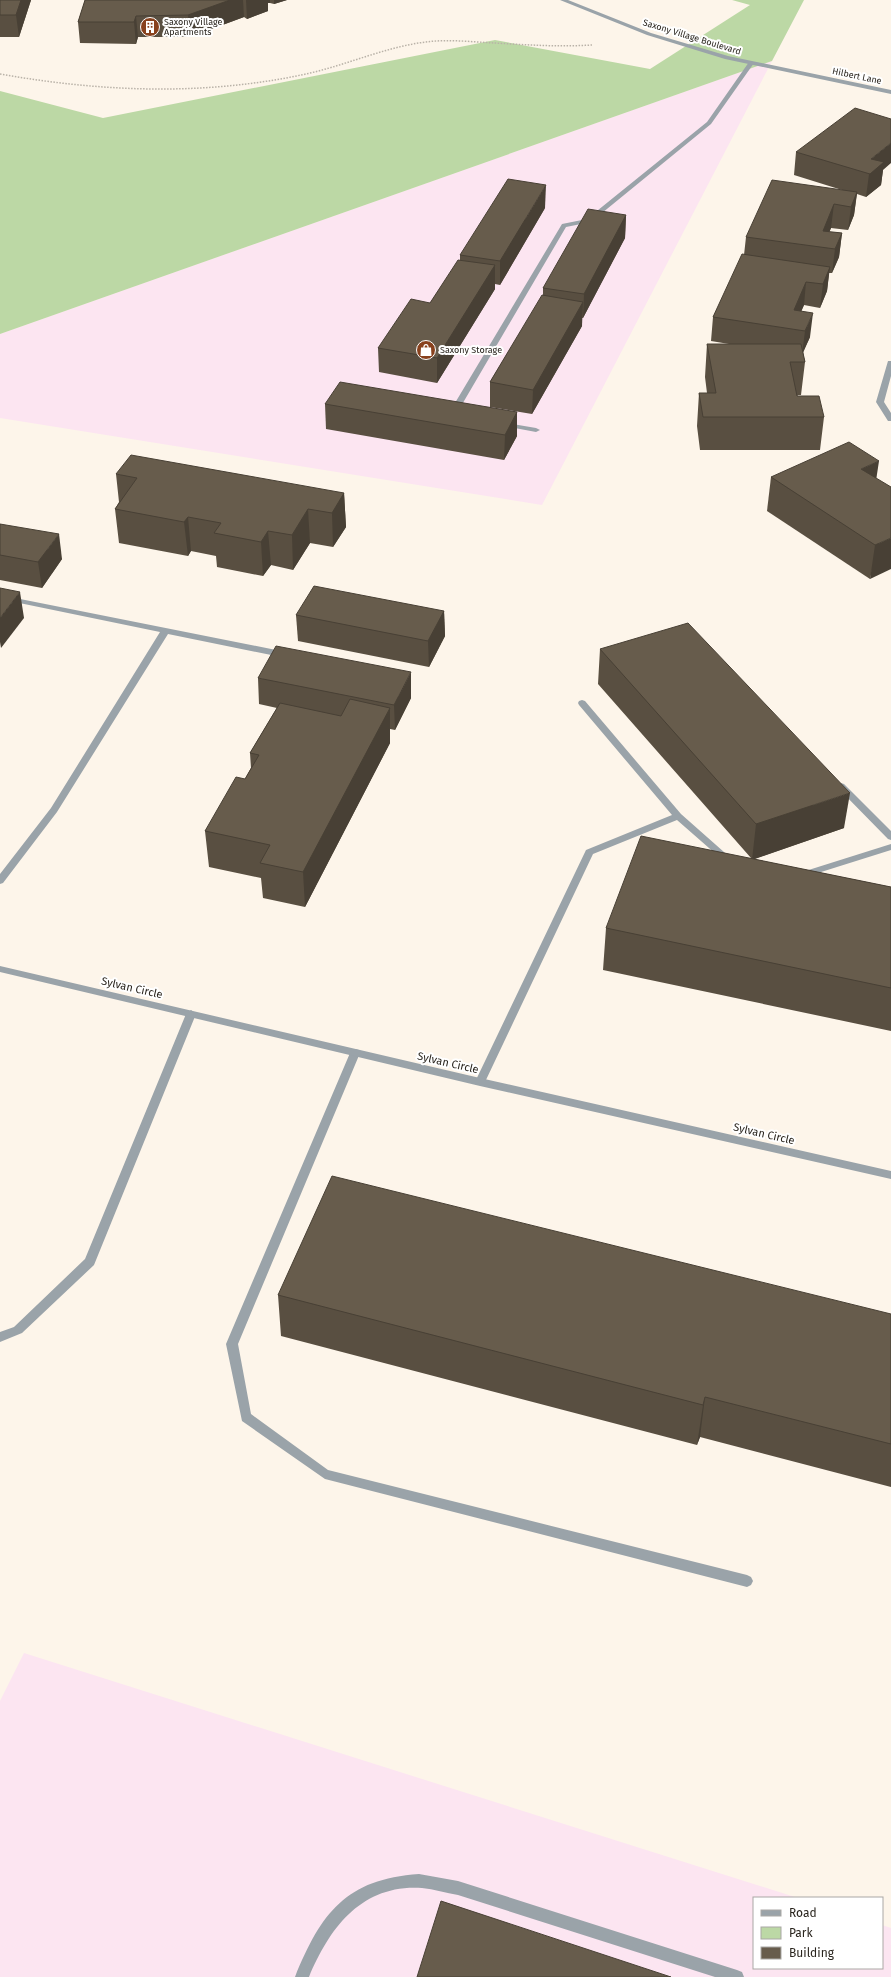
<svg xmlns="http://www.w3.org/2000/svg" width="891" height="1977" font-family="'Fira Sans',sans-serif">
	<rect width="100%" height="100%" fill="#fdf5ea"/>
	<g fill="#fce5f1">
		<polygon points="772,61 542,505 0,418 0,334"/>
		<polygon points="24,1653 798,1898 754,1898 754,1968 882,1968 882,1925 891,1928 891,1977 0,1977 0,1701"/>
	</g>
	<polygon fill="#bcd8a5" points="732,0 804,0 772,61 0,334 0,91 103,118 495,40 650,69 750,5"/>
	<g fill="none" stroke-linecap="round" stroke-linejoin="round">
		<path stroke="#b9b2a8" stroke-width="1.5" stroke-dasharray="1.5 1.5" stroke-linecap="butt" d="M0,74C102,92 204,96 306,74C347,65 385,47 426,42C448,39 473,42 495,43C528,45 560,47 592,45"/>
		<g fill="#9aa3a9" fill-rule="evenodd">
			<polygon points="749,62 754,63 711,124 591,222 566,227 457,413 456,415 450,415 449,413 562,224 587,219 707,122"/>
			<polygon points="501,422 536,428 540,430 536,432 504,426 500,424"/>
			<polygon points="0,595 286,652 290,655 286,658 168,634 57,812 3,883 0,884 0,874 51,808 160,632 0,599"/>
			<polygon points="582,700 585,701 681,814 733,860 731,862 725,862 677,820 593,854 485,1082 484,1085 476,1085 475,1082 586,850 672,815 579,705 578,703 579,701"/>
			<polygon points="841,783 844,784 891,831 891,840 888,839 838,788 836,786"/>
			<polygon points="891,844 891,850 802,878 797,875 799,873"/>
			<polygon points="191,1010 196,1014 94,1265 22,1333 0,1342 0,1332 14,1327 85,1259 186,1014"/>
			<polygon points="355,1049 359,1050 360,1053 238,1344 251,1414 328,1470 747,1575 751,1577 753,1581 751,1585 747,1587 325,1479 242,1421 226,1344 350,1053 351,1050"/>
			<path d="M419,1874L458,1881L737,1970L742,1972L744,1977H715L458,1895C446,1893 434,1889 422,1888C362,1884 330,1927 309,1977H295C321,1913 346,1879 419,1874Z"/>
		</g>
		<g fill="#9aa3a9" fill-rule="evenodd">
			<polygon points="560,0 568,0 651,33 728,56 891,90 891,94 725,59 647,35"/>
			<polygon points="888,361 891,361 891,376 884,402 891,413 891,421 888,421 876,402"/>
			<polygon points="0,966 480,1078 891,1171 891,1179 480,1086 0,972"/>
		</g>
	</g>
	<g fill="#594f41">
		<polygon points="0,0 31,0 19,37 0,37"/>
		<polygon points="85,0 287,0 274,4 270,3 268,3 268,11 247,19 244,17 190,37 138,37 136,44 80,43 78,22"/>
		<polygon points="796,152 883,170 881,185 866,197 857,194 854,215 848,230 831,228 829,232 842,233 839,257 832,273 829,273 827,291 820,308 804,305 801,311 810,337 803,352 805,362 801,395 797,395 824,417 820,450 700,450 697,426 699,393 707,393 705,377 707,344 729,344 711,341 713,317 744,255 746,237 842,190 794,175"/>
		<polygon points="545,208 500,285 495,284 495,289 437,383 379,372 378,348 430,303 460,260 460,255"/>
		<polygon points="626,215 625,238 583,318 582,318 582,326 532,414 490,407 490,382 543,295 543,288"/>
		<polygon points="325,404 517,412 517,436 504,460 326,429"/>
		<polygon points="116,474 344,493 346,527 333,547 310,543 293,570 271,565 263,576 217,567 216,556 191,551 188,556 119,543 115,509 119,502"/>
		<polygon points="771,477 891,487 870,579 767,511"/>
		<polygon points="0,524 62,559 42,588 0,580"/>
		<polygon points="444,611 445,636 429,667 298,641 296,615"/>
		<polygon points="600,649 844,828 754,859 891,887 891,1031 603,970 606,928 751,858 598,684"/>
		<polygon points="258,678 411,698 395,730 390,729 390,743 305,907 263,898 261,878 209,867 205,831 245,779 251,768 250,753 277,708 259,704"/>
		<polygon points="278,1295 891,1314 891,1487 700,1437 697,1445 281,1336"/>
	</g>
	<g fill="#484035">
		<polygon points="21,0 31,0 19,37 16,15"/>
		<polygon points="230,0 243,0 244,17 190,37 188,15"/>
		<polygon points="246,0 270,0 270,3 268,3 268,11 247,19"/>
		<polygon points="274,0 287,0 274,4"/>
		<polygon points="136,16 138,37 136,44 134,22"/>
		<polygon points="891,143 891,163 883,170 881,185 866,197 871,159"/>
		<polygon points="546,185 545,208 500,285 500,261"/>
		<polygon points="857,192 854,215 848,230 851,207"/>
		<polygon points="834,204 831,228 823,248 823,231"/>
		<polygon points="626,215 625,238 583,318 584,294"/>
		<polygon points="842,233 839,257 832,273 835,249"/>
		<polygon points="495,265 495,289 437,383 437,358"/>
		<polygon points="830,267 827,291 820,308 823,284"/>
		<polygon points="806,282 804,305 794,329 794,310"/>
		<polygon points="583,302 582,326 532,414 533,390"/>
		<polygon points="813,313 810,337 802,355 805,331"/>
		<polygon points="517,412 517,436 504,460 505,435"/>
		<polygon points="879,461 874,494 861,469"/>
		<polygon points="344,493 346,527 333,547 332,513"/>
		<polygon points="308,509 310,543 293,570 292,535"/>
		<polygon points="188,517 191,551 188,556 184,522"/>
		<polygon points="268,531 271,565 263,576 261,542"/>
		<polygon points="59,534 62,559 42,588 38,562"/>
		<polygon points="891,538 891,569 870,579 875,545"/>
		<polygon points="20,592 24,618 1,648 0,642 0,618"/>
		<polygon points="444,611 445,636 429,667 428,641"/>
		<polygon points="411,672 411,698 395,730 394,705"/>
		<polygon points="390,708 390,743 305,907 303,872"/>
		<polygon points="850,793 844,828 752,860 756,824"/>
		<polygon points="705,1397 700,1437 697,1445 703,1405"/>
	</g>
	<g fill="#675c4c" stroke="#484035">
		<polygon points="0,0 21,0 16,15 0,15"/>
		<polygon points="85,0 230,0 188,15 136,16 134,22 78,22"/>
		<polygon points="855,108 891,119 891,143 871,159 884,162 870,174 796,152"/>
		<polygon points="508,179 546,185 500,261 460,255"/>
		<polygon points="772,180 857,192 851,207 834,204 823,231 842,233 835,249 746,237"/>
		<polygon points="588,209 626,215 584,294 543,288"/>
		<polygon points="742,254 830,267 823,284 806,282 794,310 813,313 805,331 713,317"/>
		<polygon points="458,260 495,265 437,358 378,348 411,299 430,303"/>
		<polygon points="542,295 583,302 533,390 490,382"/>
		<polygon points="707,344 801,344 805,362 790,362 797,396 819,396 824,417 703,417 699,393 716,393"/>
		<polygon points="340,382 517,412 505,435 325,404"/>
		<polygon points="849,442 879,461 861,469 891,487 891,538 875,545 771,477"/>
		<polygon points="131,455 344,493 332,513 308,509 292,535 268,531 261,542 214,533 221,523 188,517 184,522 115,509 137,478 116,474"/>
		<polygon points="0,524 59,534 38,562 0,555"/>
		<polygon points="314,586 444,611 428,641 296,615"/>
		<polygon points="0,588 20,592 0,618"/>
		<polygon points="688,623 850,793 756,824 600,649"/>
		<polygon points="276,646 411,672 394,705 258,678"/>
		<polygon points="350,699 390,708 303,872 260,863 270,845 205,831 236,777 245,779 259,755 250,753 280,703 341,716"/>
		<polygon points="641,836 891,887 891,988 606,928"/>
		<polygon points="332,1176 891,1314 891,1444 705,1397 703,1405 278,1295"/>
		<polygon points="441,1901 671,1977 417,1977"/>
	</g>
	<defs>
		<g id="building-disc" transform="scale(1)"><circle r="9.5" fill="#88411d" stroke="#fff"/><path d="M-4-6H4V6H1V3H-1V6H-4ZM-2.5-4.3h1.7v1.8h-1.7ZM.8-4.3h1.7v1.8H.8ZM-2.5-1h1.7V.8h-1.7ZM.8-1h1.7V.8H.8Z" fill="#fff"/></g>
		<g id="shop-disc" transform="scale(1)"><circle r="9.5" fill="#88411d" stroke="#fff"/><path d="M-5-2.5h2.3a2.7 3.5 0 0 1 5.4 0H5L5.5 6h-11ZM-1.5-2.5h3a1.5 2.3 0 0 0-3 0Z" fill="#fff"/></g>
	</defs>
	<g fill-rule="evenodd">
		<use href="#building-disc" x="150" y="27"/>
		<use href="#shop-disc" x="426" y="350"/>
	</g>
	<g text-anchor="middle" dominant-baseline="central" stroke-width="4" stroke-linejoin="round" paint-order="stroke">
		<g font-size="9" fill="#2a251e" stroke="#fff" text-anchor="start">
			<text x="164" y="22">Saxony Village<tspan x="164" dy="10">Apartments</tspan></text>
			<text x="440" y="350">Saxony Storage</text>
		</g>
		<g font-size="9" fill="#2a251e" stroke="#fff">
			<text transform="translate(692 37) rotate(17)">Saxony Village Boulevard</text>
			<text transform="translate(857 76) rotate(12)">Hilbert Lane</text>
		</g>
		<g font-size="11" fill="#2a251e" stroke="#fff">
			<text transform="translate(132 988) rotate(13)">Sylvan Circle</text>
			<text transform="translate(448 1063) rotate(13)">Sylvan Circle</text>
			<text transform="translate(764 1134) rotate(13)">Sylvan Circle</text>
		</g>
	</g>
	<rect x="753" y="1897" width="130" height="72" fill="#ffffff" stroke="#aaa8a5"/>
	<rect x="761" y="1910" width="20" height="6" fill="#9aa3a9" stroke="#aaa8a5"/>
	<text x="789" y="1917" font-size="12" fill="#2a251e">Road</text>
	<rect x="761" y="1927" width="20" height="12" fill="#bcd8a5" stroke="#aaa8a5"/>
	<text x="789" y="1937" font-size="12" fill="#2a251e">Park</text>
	<rect x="761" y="1947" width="20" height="12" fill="#675c4c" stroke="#aaa8a5"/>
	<text x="789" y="1957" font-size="12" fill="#2a251e">Building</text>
</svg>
